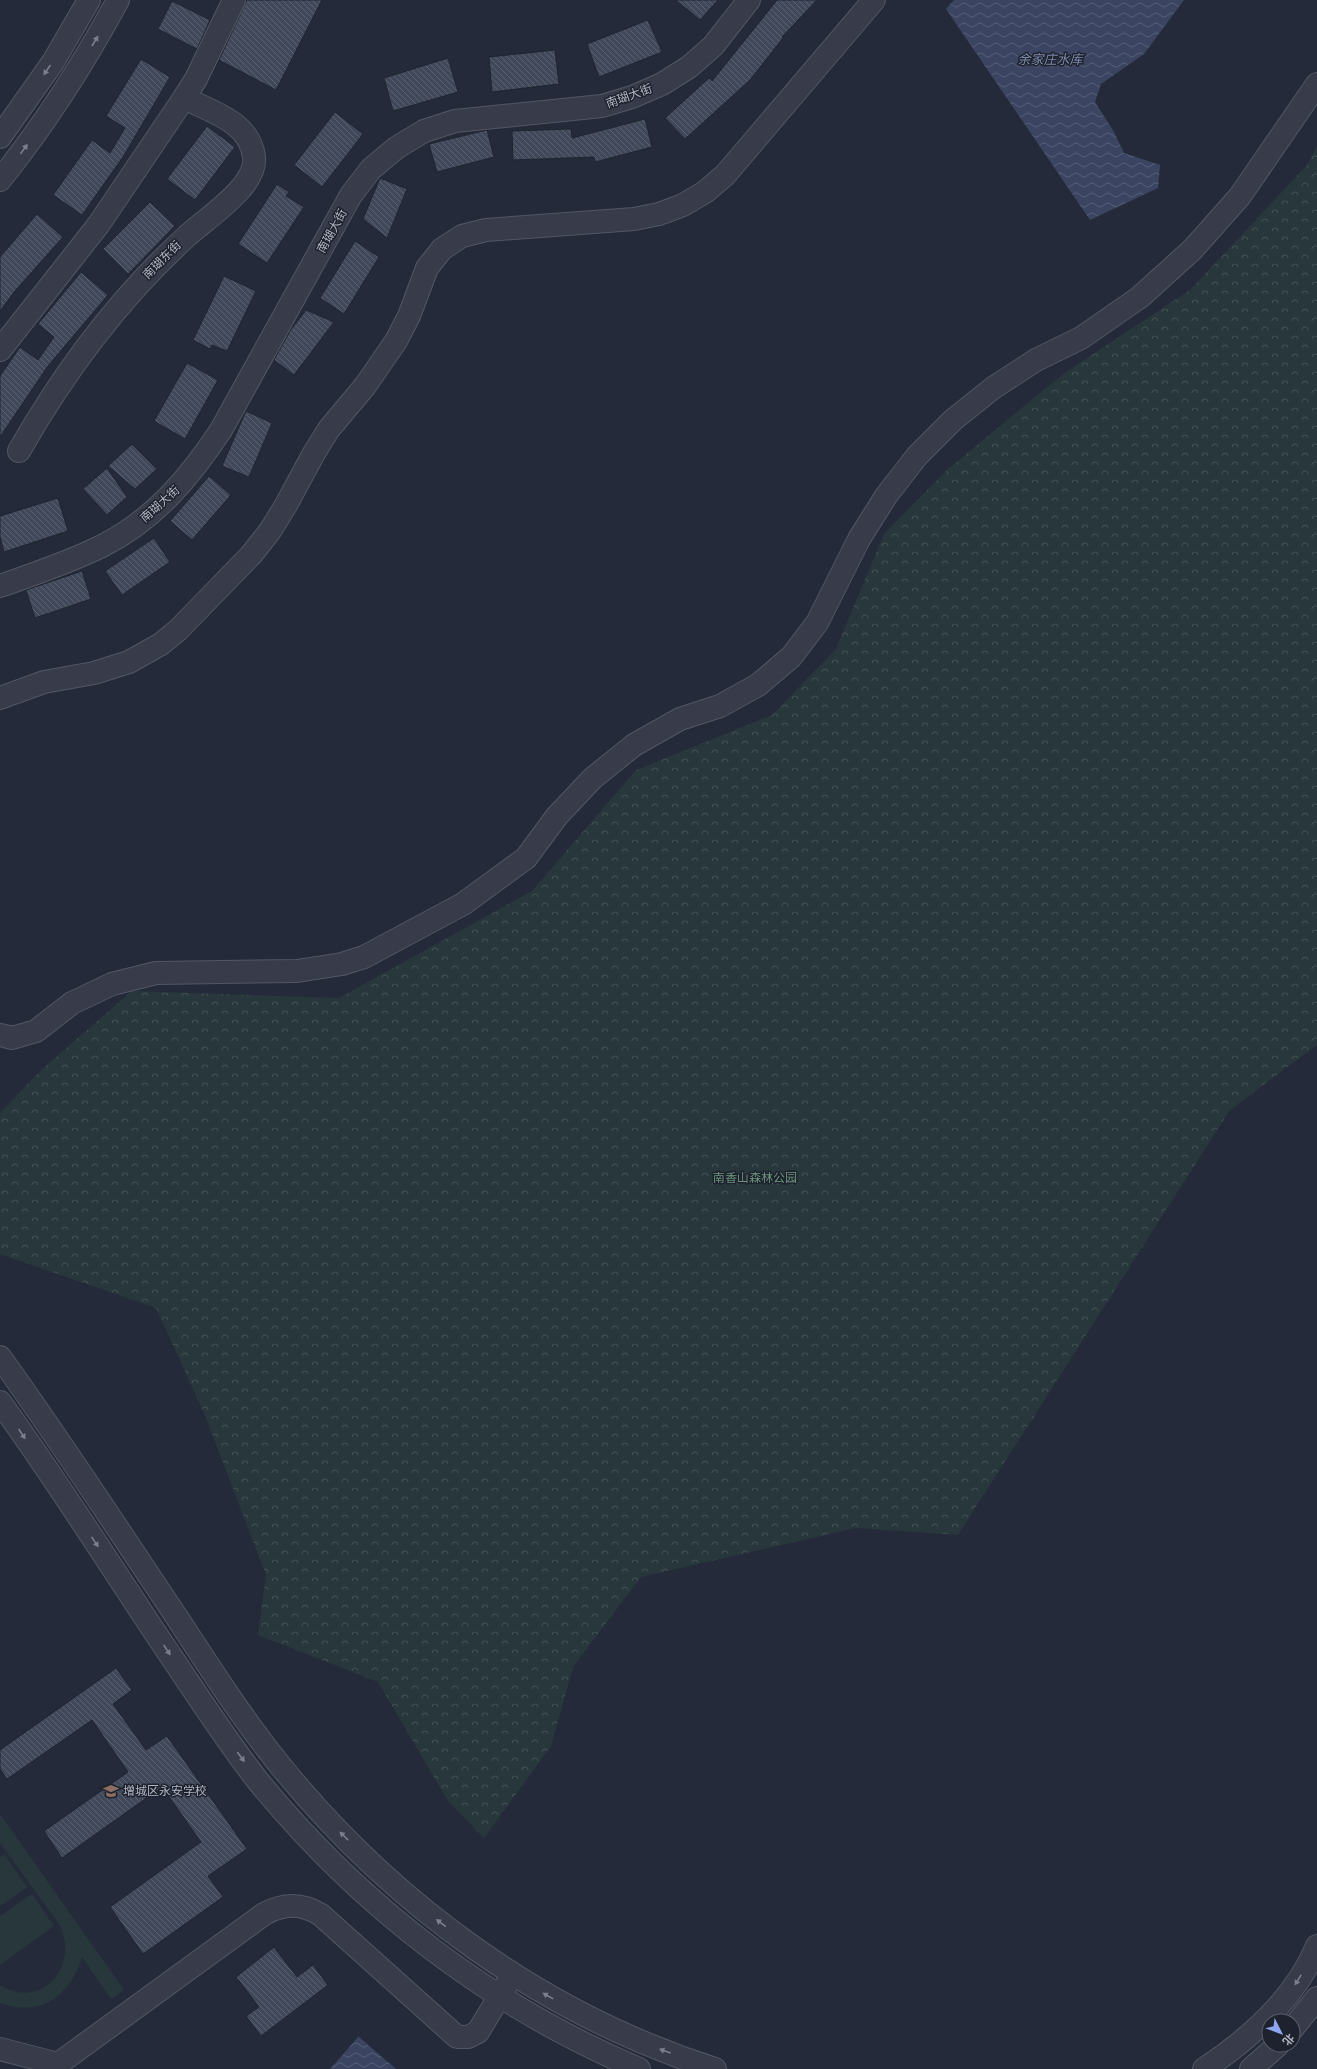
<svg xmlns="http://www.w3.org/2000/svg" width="1317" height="2069" font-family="Raleway,'Noto Sans SC',sans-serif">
	<defs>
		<pattern id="forest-crowns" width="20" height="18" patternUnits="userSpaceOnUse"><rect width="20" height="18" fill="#27373b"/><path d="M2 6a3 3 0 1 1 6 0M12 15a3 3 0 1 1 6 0" fill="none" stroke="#445256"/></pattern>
		<pattern id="water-waves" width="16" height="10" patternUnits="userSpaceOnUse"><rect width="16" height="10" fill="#3b4561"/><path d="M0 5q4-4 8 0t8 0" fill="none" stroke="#555e76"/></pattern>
		<pattern id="building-back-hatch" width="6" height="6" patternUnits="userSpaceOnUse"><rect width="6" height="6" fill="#404859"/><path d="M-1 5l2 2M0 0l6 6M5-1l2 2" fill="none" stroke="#59606f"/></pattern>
	</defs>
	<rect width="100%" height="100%" fill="#242a39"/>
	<polygon fill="url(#forest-crowns)" points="1317,146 1317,1045 1230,1110 958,1535 856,1528 641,1577 573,1667 551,1746 484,1838 448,1801 378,1682 258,1635 266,1575 204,1413 156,1308 0,1254 0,1113 40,1071 132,991 339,998 532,891 636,770 772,715 836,649 884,534 948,469 1063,374 1190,290 1307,165"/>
	<g fill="#27373b">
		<path d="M0,1814L124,1990L111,1999L82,1957C70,1996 41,2018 0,2003V1985C41,2011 81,1966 59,1924L0,1843Z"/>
		<polygon points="4,1854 27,1887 0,1906 0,1857"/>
		<polygon points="32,1894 54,1926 0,1965 0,1916"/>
	</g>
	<g fill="url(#water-waves)">
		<polygon points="954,0 1184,0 1144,54 1101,84 1095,102 1114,132 1124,153 1160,165 1158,188 1090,220 946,9"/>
		<polygon points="359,2036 359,2037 396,2069 330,2069"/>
	</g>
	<g fill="url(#building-back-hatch)" stroke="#1f2430">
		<polygon points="247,0 322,0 276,90 219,60"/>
		<polygon points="676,0 718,0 700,20"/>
		<polygon points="777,0 817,0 782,37 783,38 750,80 685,139 665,118 709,78 712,81"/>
		<polygon points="172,1 210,20 197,49 158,29"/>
		<polygon points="648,20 662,52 599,77 587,44"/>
		<polygon points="555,50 559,84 492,92 489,57"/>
		<polygon points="448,58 458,92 393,111 384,78"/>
		<polygon points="141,59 170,77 123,157 82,215 53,195 92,140 110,153 125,128 106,116"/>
		<polygon points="335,112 363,134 322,187 294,165"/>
		<polygon points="645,119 652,147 595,162 594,157 513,160 512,131 571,129 572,138"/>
		<polygon points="207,126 235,147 195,200 167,179"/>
		<polygon points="487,130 494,157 437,172 429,144"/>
		<polygon points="380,178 407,189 387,238 363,219"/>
		<polygon points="277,184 289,192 286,196 304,207 267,263 238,244"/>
		<polygon points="150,202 175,226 128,274 103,249"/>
		<polygon points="37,214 63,237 15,291 0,311 0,257"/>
		<polygon points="355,241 379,257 344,314 320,298"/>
		<polygon points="81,272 108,295 48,366 0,437 0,376 20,347 38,360 54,337 38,324"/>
		<polygon points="224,276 256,291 227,351 212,345 210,349 193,340"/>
		<polygon points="306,310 334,322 294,375 274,360 290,331"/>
		<polygon points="187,363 218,380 185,439 154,421"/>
		<polygon points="246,411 272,423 249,477 222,466"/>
		<polygon points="132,444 157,469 135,489 108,466"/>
		<polygon points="107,468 127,497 107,515 83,489"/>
		<polygon points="209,476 231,495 192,540 170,521"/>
		<polygon points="58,498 68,531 4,552 0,537 0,516"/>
		<polygon points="154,538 170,562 122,595 105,571"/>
		<polygon points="82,571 91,599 35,618 26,590"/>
		<polygon points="116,1668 132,1690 113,1704 146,1750 167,1736 247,1849 208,1876 223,1897 143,1954 110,1907 201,1842 162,1787 62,1858 44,1831 128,1772 92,1720 7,1779 0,1769 0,1750"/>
		<polygon points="274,1947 297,1977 313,1965 328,1985 261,2036 246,2016 259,2007 236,1977"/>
	</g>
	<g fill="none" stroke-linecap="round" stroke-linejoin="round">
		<g stroke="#535764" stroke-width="24">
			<g id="minor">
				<polyline points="0,137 53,62 89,0"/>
				<path d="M0,180C45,124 84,63 118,0"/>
				<polyline points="0,350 99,224 184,98 196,79 234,0"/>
				<path d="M19,451C64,372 118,299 186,237C205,219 258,186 254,157C250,122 212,112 184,98"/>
				<path d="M0,586C34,574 70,562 102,546C154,520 190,477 221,430L351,195L371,169L396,148L424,131L455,121L602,106L632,97L662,84L689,67L713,46L749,0"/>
				<polyline points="0,698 44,682 94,673 129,662 161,644 178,630 251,555 270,531 286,505 314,453 329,429 365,386 396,341 409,316 427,268 442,249 462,236 486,230 634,219 659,214 683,205 705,192 725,175 874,0"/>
				<polyline points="0,1035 12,1038 36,1031 72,1003 112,984 156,973 297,971 342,964 364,957 463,904 526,858 557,816 593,778 634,745 680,719 720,706 758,685 791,657 817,623 859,539 886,496 917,456 953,420 993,388 1036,360 1081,338 1140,297 1193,249 1240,196 1317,84"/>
				<path d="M0,1357C62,1443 119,1531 178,1619C210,1668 242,1718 279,1764C392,1904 543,2014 715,2069"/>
				<path d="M0,1402C58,1482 111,1567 166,1649C196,1693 225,1739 258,1781C360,1906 490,2006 639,2069"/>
				<polyline points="1293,2028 1317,1998"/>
				<polyline points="0,2049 58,2064"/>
				<path d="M57,2069L58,2064L264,1914C284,1903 302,1903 321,1915L457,2037H468L478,2032L507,1984"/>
				<path d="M1204,2069C1251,2038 1295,1999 1317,1946"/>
				<polyline points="1251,2069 1278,2045"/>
			</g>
		</g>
		<use href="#minor" stroke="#383c4a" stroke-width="22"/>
	</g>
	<defs><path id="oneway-solid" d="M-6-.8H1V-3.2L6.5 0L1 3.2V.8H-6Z"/></defs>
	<g fill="#7c808e">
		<use href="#oneway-solid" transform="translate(95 41) rotate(-59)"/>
		<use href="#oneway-solid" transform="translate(47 70) rotate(124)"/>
		<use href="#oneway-solid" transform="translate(24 149) rotate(-54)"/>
		<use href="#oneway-solid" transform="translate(22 1434) rotate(56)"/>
		<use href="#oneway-solid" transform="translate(95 1542) rotate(56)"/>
		<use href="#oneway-solid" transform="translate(167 1650) rotate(56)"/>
		<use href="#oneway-solid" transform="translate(241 1757) rotate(53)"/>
		<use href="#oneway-solid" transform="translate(344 1836) rotate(-135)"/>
		<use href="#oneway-solid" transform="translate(441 1923) rotate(-143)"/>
		<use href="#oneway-solid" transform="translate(1298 1980) rotate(122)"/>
		<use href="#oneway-solid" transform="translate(548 1996) rotate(-151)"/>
		<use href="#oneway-solid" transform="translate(665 2051) rotate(-160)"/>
	</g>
	<defs>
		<g id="school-bare" transform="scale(1.2)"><path d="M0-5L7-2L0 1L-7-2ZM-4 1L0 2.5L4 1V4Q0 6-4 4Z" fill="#8d6e63" stroke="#1d222e" stroke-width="2.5" paint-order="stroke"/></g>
	</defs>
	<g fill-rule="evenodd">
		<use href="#school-bare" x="111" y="1791"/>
	</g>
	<g text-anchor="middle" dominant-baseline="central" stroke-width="3" stroke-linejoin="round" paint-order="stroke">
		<g font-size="12" fill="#b3b7c5" stroke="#1d222e">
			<text transform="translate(629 96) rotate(-20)">南瑚大街</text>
			<text transform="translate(332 231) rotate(-61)">南瑚大街</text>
			<text transform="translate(162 260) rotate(-45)">南瑚东街</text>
			<text transform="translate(160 504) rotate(-42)">南瑚大街</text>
		</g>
		<g font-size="12" fill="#6c947b" stroke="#1d222e">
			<text x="755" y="1178">南香山森林公园</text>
		</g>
		<g font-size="12" fill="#b3b7c5" stroke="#1d222e" text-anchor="start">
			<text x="123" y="1791">增城区永安学校</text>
		</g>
		<g font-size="13" font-style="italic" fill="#7d8aab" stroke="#1d222e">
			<text x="1050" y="59">余家庄水库</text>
		</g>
	</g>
	<g transform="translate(1281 2033) rotate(132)"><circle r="19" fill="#1d222e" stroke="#595e6a"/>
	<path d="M0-3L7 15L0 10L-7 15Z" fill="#8ea6ef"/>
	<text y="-6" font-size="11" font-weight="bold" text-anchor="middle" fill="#b3b7c5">北</text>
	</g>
</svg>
